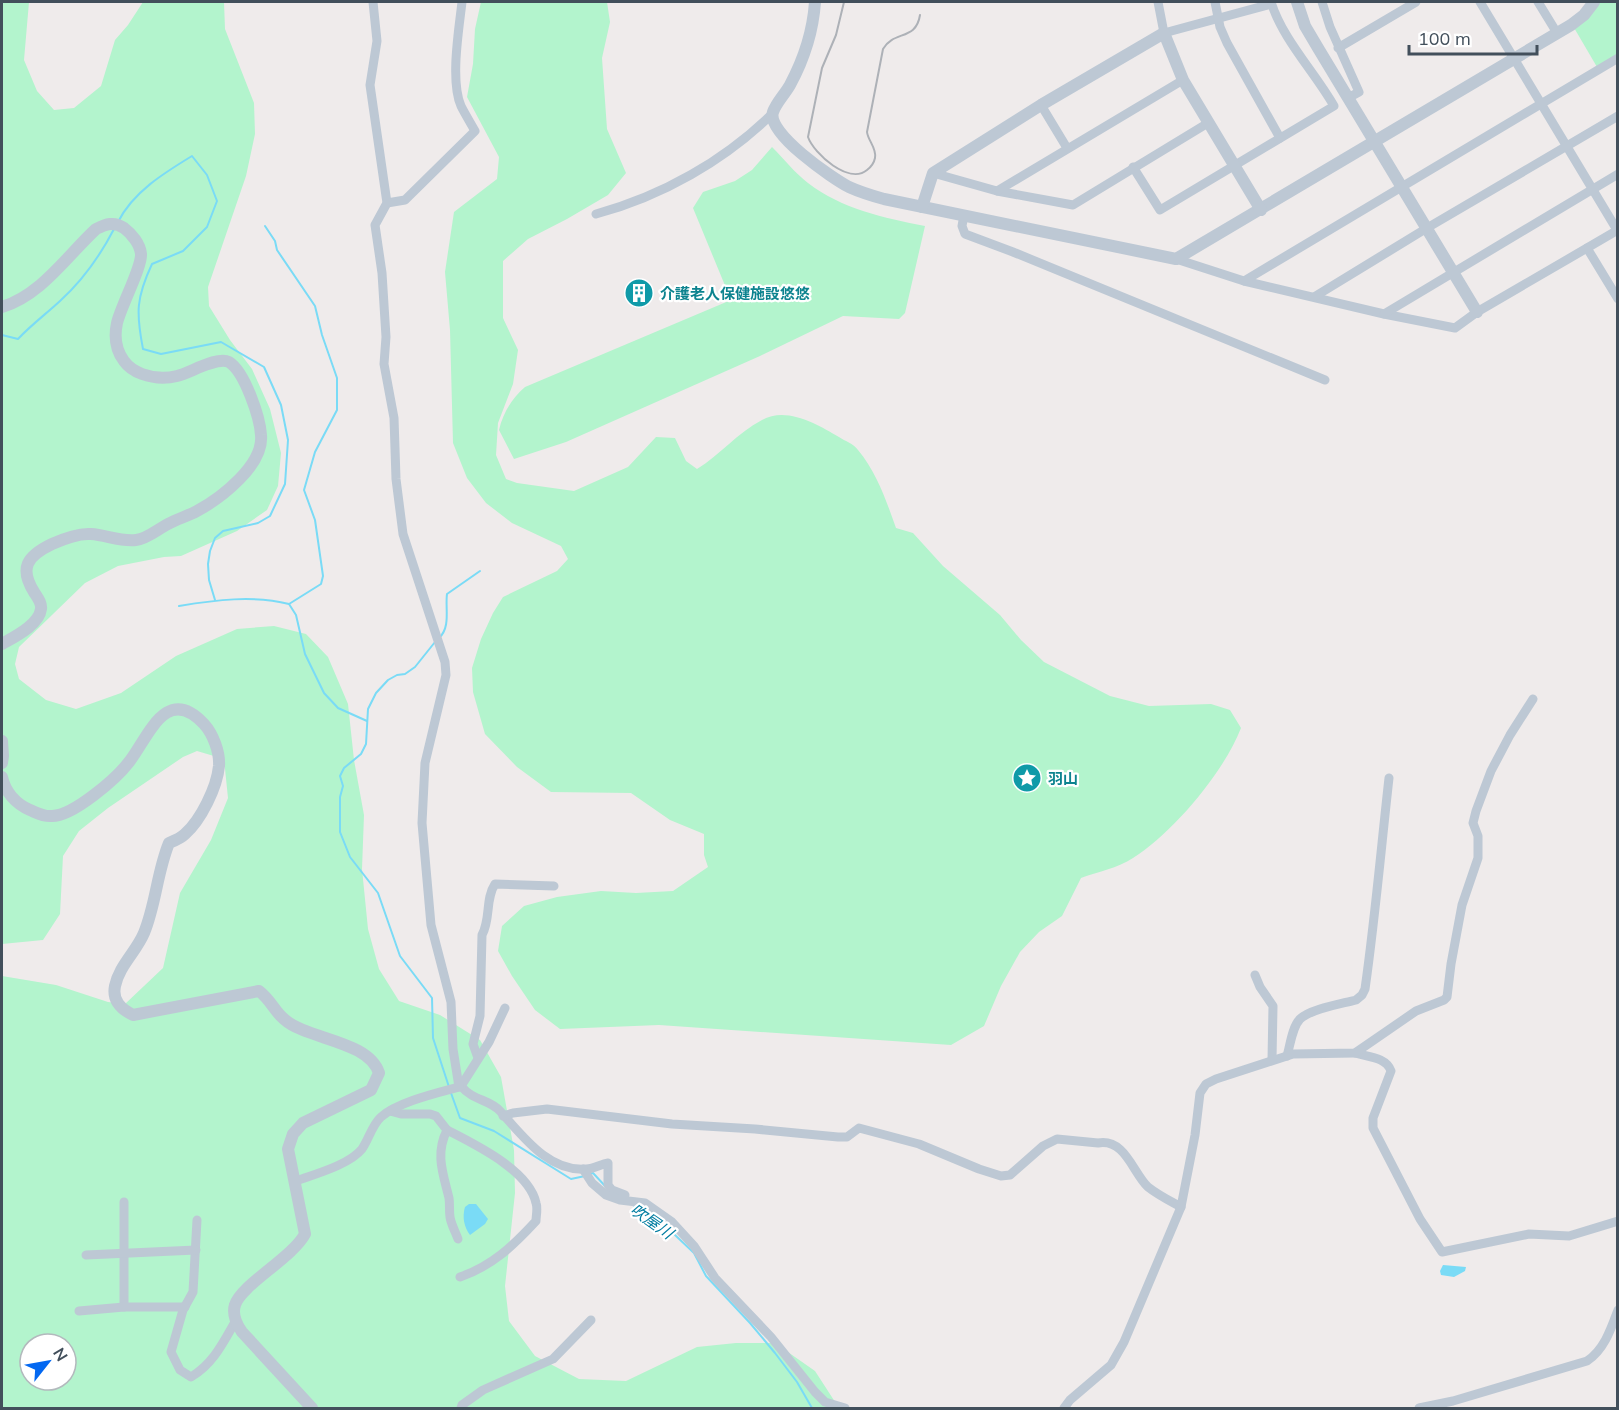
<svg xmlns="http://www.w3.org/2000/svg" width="1619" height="1410" font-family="Mulish,'Noto Sans JP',sans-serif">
	<rect width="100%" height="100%" fill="#efebeb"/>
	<g fill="#b3f4cd" fill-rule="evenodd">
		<path d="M2,2H29L24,60L37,91L54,110L74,108L101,86L115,40L128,25L143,2H224L225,29L254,103L255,134L246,176L208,287L209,306L230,340L252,369L270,409L281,453L278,486L267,510L237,531L181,556L164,557L118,566L85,583L19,647L15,664L19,679L46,700L76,709L121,693L176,656L237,629L274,626L306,634L328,657L348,704L354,760L364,815L362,869L368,929L379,969L399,1001L440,1015L480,1040L501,1077L514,1150L515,1193L505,1286L509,1321L535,1356L579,1379L626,1381L697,1347L736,1343H775L815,1371L839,1408H2V976L56,985L108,1002L125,1004L163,968L180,893L211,840L228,798L224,759L197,751L183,757L108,808L79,831L63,856L60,914L43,940L2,944ZM30,1344H66V1380H30Z"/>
		<path d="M481,2H607L610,22L602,58L607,129L626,173L608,195L567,219L528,239L503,261V318L518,350L513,384L498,423L496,455L506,479L517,483L574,491L628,467L656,437L675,438L686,461L697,469C720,455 737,433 762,420C787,406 818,425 839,437C845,441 854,444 858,450C877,473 886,500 896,528L913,533L943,566L1000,615L1021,640L1044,662L1110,696L1149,706L1211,704L1230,710L1241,728C1224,772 1173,833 1133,858C1118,868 1097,872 1081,878L1062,916L1039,932L1020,952L1001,986L984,1026L951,1045L659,1025L560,1029L535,1010L512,976L498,951L502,926L524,906L557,897L601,891L636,893L673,891L708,867L704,855V834L670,820L631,793L551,792L517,767L485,734L473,692L472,668L481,639L493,613L503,597L557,571L568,559L561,546L512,523L486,503L467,478L453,443L450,330L445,272L454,212L497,179L499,157L467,97L473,64L475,29Z"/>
		<polygon points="1597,2 1617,2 1617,55 1597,67 1573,26"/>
		<path d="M772,147C784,159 795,173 808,183C842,209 884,218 925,226L905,313L899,319L843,316L760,356L566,442L514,459L499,430C503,413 512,398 525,387L731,300L693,208L703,192L735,181L752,170Z"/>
	</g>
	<g fill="#7adbf6">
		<path d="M469,1204H476L488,1219L485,1224L470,1235C464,1227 462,1217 465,1207Z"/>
		<polygon points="1443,1265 1466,1267 1465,1271 1454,1277 1441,1275 1440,1271"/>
	</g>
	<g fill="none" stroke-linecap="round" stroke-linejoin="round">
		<g stroke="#7adbf6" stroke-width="2">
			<path d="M118,222C133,192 164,173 192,156L207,175L217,201L207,227L183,251L152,264C136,298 136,313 143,349L161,354L221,342L264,367L281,405L288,440L285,484L270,516L258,523L223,531L215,538L210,551L208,564L209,580L215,600"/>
			<polyline points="265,226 275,241 277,250 315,306 322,335 337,378 337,410 315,452 304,490 315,520 323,576 321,584 289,604"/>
			<path d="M2,335L18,339C31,325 46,314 60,301C82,281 100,256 114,229"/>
			<path d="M179,606C215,600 253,595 289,604L296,615L305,654L324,693L338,708L367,721"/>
			<path d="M439,638C451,627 445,608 447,594L480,571"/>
			<polyline points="435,642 415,667 405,674 397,675 388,680 376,693 368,709 366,744 361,754 344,768 340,776 343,786 340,797 340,832 350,857 378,893 400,956 432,998 433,1038 449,1087"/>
			<polyline points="451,1093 460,1118 494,1131 571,1179 585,1176"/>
			<polyline points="590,1174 593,1173 606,1187"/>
			<polyline points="633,1205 675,1235 694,1253 706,1276 750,1323 775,1353 797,1382 812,1408"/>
		</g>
		<g stroke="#bdc8d4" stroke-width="9">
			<polyline points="1158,2 1164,33 1271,4"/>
			<polyline points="1215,2 1220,27 1227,43 1280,138"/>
			<polyline points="1322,2 1330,27 1359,92 1348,98"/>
			<polyline points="1480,2 1617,230"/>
			<polyline points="1538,2 1557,33"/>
			<polyline points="1338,48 1416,2"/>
			<polyline points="1041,105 1067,148"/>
			<path d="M1133,167L1160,210L1334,106C1314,71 1283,40 1271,2"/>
			<polyline points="933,173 997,191 1073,205 1208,123"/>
			<polyline points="997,191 1183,80"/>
			<path d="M387,203L405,200L475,131C470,122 465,114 461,106C450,81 459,29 462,2"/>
			<path d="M596,214C662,196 724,161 773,113"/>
			<polyline points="964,215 962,226 965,234 1013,252 1325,380"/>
			<polyline points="1587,248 1618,299"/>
			<polyline points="1176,259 1244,281 1384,314 1455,328 1477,312 1618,230"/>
			<polyline points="1244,281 1618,58"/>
			<polyline points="1314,297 1427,228 1618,116"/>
			<polyline points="1384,314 1618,174"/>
			<polyline points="1255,975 1260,987 1273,1006 1272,1060"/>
			<path d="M1355,1053C1368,1057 1386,1057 1391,1071L1373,1118V1128L1420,1219L1442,1252L1529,1234L1569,1236L1618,1221"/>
			<path d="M1287,1056C1290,1046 1292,1027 1300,1019C1310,1009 1341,1004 1356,1000L1362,995L1365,989C1375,919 1381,849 1389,778"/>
			<path d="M478,1058L473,1044L480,1016L482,935C491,919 485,899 495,884L554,886"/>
			<path d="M461,1086C473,1101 489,1099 500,1111C522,1135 548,1172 586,1169C594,1169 601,1164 608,1163V1185L612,1190L625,1195"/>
			<polyline points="459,1087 461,1086 489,1042 505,1008"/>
			<path d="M390,1111L401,1114H430L436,1116L447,1130C435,1154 443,1173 449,1198C450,1204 449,1210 450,1217C451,1224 455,1231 458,1239"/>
			<path d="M503,1116L513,1113L547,1109L672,1124L755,1129L838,1137H847L859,1128L919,1144L979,1169L1001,1176L1010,1175L1043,1146L1057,1139L1098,1143C1125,1138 1133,1173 1148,1187C1158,1195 1170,1201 1181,1207"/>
			<path d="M447,1130C474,1144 529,1170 536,1203C538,1208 536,1216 536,1221C513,1246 492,1266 460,1277"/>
			<polyline points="583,1169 592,1183 606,1195 620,1200 645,1203 672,1222 694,1246 715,1278 771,1337 815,1392 825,1402 845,1408"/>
			<path d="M296,1181C315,1174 349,1165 362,1149C369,1139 372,1125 381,1117C398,1102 437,1093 459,1087L453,1049L451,1002L431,925L422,823L425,763L446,675L445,662L403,534L396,479L394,418L384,364L386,337L382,273L375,225L387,203L370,85L377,41L373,2"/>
			<polyline points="124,1202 124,1307"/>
			<path d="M197,1220L193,1292L183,1310L171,1352L180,1370L191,1377C213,1364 223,1343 235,1322"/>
			<polyline points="86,1255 196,1250"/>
			<polyline points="79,1311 124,1307 185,1307"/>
			<polyline points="461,1408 462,1405 483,1390 553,1359 591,1320"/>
			<polyline points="1064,1408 1070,1400 1111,1365 1124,1342 1181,1207 1195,1135 1200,1093 1206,1084 1216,1079 1293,1054 1355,1053 1416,1011 1444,1000 1447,997 1451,964 1462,905 1478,858 1478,836 1473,823 1476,811 1491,771 1510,735 1533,699"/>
			<path d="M1419,1408L1453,1401L1587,1361C1604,1350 1611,1329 1618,1310"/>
		</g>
		<g stroke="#bdc8d4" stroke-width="12">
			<path d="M815,2C813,31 804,59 790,85C785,94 776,103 773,112C766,133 832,178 849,187C860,192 873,196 884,199L1176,259L1571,25L1584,15L1594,2"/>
			<polyline points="1297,2 1305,26 1318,48 1477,312"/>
			<polyline points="922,207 933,173 1041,105 1164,33 1183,80 1261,210"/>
			<path d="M2,307C41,295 66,257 96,229C106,224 114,221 124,228C132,234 140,244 141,254C142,267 121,306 117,323C114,337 115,349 124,361C129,368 134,371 142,374C153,378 165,379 177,376C190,373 217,356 229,362C245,372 260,418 261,435C264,465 221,498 197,511C188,516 177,519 168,524C158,529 147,539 136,540C121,542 106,535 91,534C79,533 63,539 52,544C27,556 19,568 34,592C37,597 42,603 41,609C39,625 14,637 2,644"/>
			<polyline points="2,741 3,756 2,763"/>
			<path d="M2,777C5,792 16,804 30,810C37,813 44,817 52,816C73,816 116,779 129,762C148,738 166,683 204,724C213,734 220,752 219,766C217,787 201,820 185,834C181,838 174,841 169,843C157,872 156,904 144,933C136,952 119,966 115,986C112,1001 121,1009 133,1015L259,991C271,1000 274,1011 284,1019C307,1040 368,1040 379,1073L371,1090L303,1123L293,1134L288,1149L305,1234C292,1258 241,1285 235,1305C232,1314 237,1325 242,1332L312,1408"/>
		</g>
		<path stroke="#adb1b7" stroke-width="2" d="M844,2L836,35L822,68L808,137C814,154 849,185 867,170C871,167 874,163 875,158C877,148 868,141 867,132L883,49C894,30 916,41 920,15"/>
	</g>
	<defs>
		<g id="building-disc" transform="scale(1.5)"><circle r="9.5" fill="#0f9aa8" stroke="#fff"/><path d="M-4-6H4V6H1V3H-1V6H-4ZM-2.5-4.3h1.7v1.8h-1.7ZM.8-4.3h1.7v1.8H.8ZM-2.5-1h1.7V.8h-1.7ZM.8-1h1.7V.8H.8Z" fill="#fff"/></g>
		<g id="sight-disc" transform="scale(1.5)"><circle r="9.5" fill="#0f9aa8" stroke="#fff"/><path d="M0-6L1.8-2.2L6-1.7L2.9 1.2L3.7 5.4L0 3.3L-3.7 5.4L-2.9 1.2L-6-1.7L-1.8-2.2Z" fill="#fff"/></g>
	</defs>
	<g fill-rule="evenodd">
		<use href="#building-disc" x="639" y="293"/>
		<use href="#sight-disc" x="1027" y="778"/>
	</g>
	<g text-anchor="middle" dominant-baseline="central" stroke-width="4.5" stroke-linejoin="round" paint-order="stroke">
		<g font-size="15" font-weight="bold" fill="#0d838f" stroke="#fff" text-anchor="start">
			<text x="660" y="293">介護老人保健施設悠悠</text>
			<text x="1048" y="778">羽山</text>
		</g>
		<g font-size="16" font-style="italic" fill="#027da1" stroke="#fff">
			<text transform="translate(652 1221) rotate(35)">吹屋川</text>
		</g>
	</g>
	<rect width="1619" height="1410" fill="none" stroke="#424f5b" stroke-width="6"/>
	<g transform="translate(48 1362) rotate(59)"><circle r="28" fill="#ffffff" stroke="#b3b9bd" stroke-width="1.5"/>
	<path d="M0-4.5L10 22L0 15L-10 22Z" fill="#0368f1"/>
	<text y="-9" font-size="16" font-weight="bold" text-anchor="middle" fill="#424f5b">N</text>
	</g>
	<path d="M1409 45v9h128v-9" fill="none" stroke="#424f5b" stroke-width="3"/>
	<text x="1418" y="45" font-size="18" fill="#424f5b" stroke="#ffffff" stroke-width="4.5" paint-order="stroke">100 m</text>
</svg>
